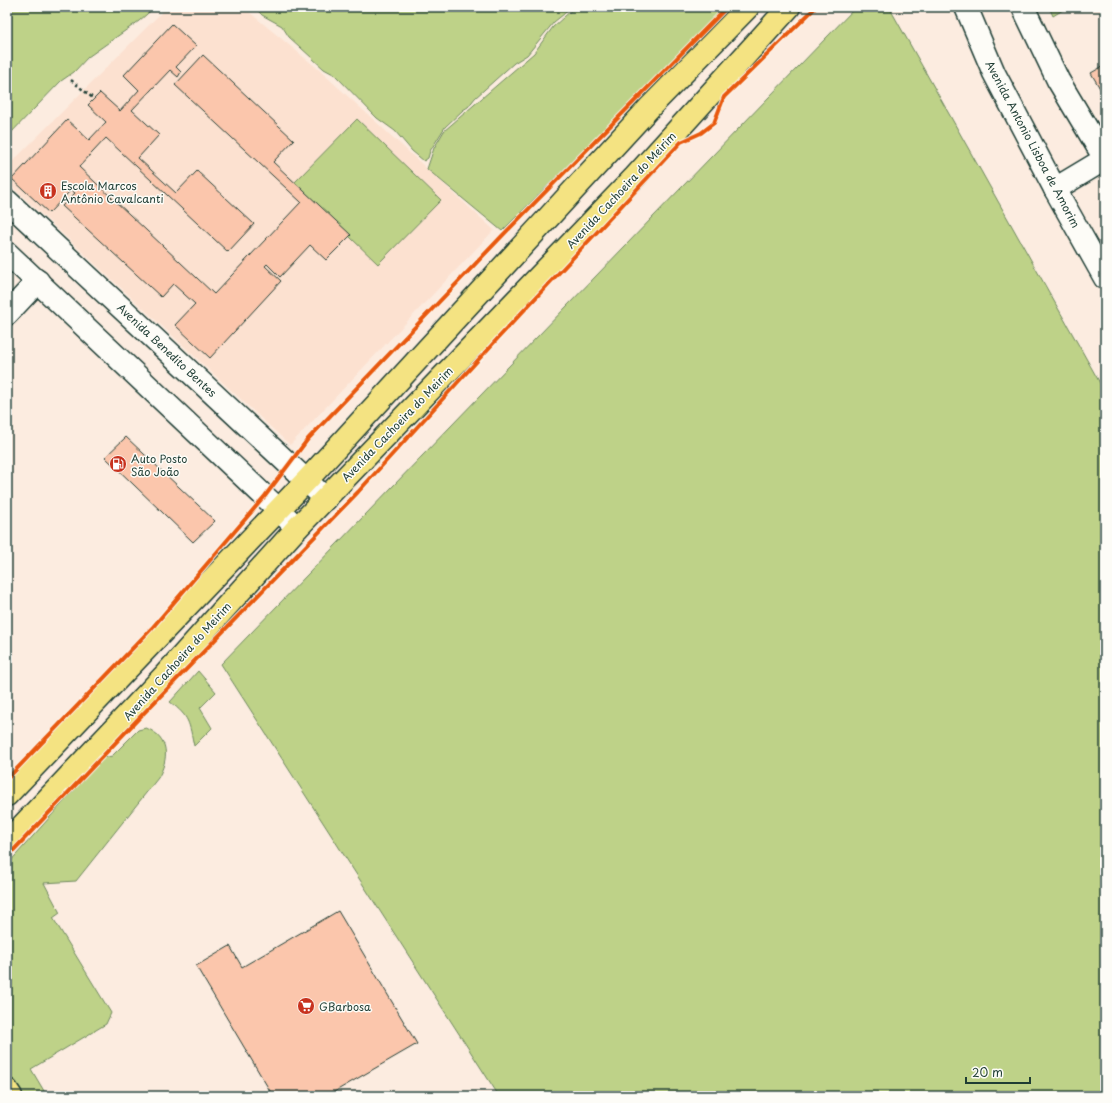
<svg xmlns="http://www.w3.org/2000/svg" width="1112" height="1103" font-family="'Playpen Sans',sans-serif">
	<rect width="100%" height="100%" fill="#fcece0"/>
	<filter id="ink" filterUnits="userSpaceOnUse"><feTurbulence type="fractalNoise" baseFrequency=".025" numOctaves="2"/><feDisplacementMap in="SourceGraphic" scale="8" xChannelSelector="R" yChannelSelector="G"/><feConvolveMatrix kernelMatrix="1 2 1 2 8 2 1 2 1" color-interpolation-filters="sRGB"/></filter>
	<g filter="url(#ink)">
		<polygon fill="#fce1d0" points="167,7 243,7 317,68 494,230 290,445 7,182 7,167"/>
		<g fill="#bed288" stroke="#6e885e">
			<polygon points="7,7 155,7 139,21 88,57 74,72 61,81 7,137"/>
			<polygon points="254,7 569,7 564,14 554,22 527,55 514,63 475,98 468,107 463,110 445,127 430,151 428,158 424,161 412,151 395,131 377,118 335,75 324,69 300,47 289,37 282,26 262,15"/>
			<polygon points="575,7 727,7 502,231 427,169 434,148 444,131 534,53 553,27"/>
			<polygon points="856,7 889,7 1105,392 1105,1096 499,1096 221,664"/>
			<polygon points="1049,7 1068,7 1053,16"/>
			<polygon points="357,119 441,200 378,264 294,183"/>
			<path d="M198,671L216,692L200,708L212,728L194,746C189,723 190,717 170,702Z"/>
			<path d="M146,728C170,737 169,759 158,778L76,881L44,883L60,913L53,918L111,1013L106,1024L31,1069L47,1096H7V865L103,758L112,756L138,730Z"/>
		</g>
		<g fill="#fbc6ac" stroke="#1f3d34">
			<polygon points="172,24 196,46 176,67 181,72 178,77 170,70 132,110 159,135 138,158 176,193 197,171 254,224 228,252 106,138 79,167 214,294 301,202 175,85 203,55 294,140 273,162 351,235 326,260 310,245 280,277 267,264 265,266 281,281 210,358 175,325 195,304 173,284 161,297 62,206 75,193 71,190 49,213 12,179 67,120 89,140 106,122 88,105 100,93 120,111 139,90 124,75"/>
			<polygon points="1105,65 1105,97 1091,73"/>
			<polygon points="126,437 215,521 193,542 105,457"/>
			<polygon points="338,911 417,1044 327,1096 273,1096 196,966 230,946 242,967"/>
		</g>
		<g fill="none" stroke-linecap="round" stroke-linejoin="round">
			<g stroke="#1f3d34" stroke-width="25">
				<g id="minor">
					<polyline points="966,7 994,73 1055,189 1105,278"/>
					<polyline points="1023,7 1058,80 1105,159"/>
					<polyline points="1055,189 1105,159"/>
					<polyline points="7,201 326,499"/>
					<polyline points="7,253 278,509 297,528"/>
					<polyline points="7,314 38,281"/>
				</g>
			</g>
			<g stroke="#1f3d34" stroke-width="25">
				<g id="major">
					<polyline points="7,795 307,480 650,107 748,7"/>
					<polyline points="7,842 163,677 297,528 635,177 789,7"/>
					<polyline points="7,1090 11,1096"/>
				</g>
			</g>
			<polyline stroke="#1f3d34" stroke-width="2.5" stroke-dasharray="3 3" stroke-linecap="butt" points="71,80 94,99"/>
			<use href="#minor" stroke="#fdfcf7" stroke-width="22"/>
			<use href="#major" stroke="#f4e382" stroke-width="22"/>
			<g stroke="#fdfcf7" stroke-width="6">
				<g id="cycleway">
					<polyline points="7,779 152,628 265,496 308,439 502,236 727,7"/>
					<polyline points="7,857 139,718 209,646 358,492 499,337 681,142 701,133 714,123 724,97 816,7"/>
				</g>
			</g>
			<use href="#cycleway" stroke="#e8590c" stroke-width="4"/>
		</g>
	</g>
	<defs>
		<g id="building-disc" transform="scale(0.9)"><circle r="9.5" fill="#c8321e" stroke="#fdfcf7"/><path d="M-4-6H4V6H1V3H-1V6H-4ZM-2.5-4.3h1.7v1.8h-1.7ZM.8-4.3h1.7v1.8H.8ZM-2.5-1h1.7V.8h-1.7ZM.8-1h1.7V.8H.8Z" fill="#fff"/></g>
		<g id="fuel-disc" transform="scale(0.9)"><circle r="9.5" fill="#c8321e" stroke="#fdfcf7"/><path d="M-5.5-6h7V0h2V4h1.3V-2.5L3-4.5l.8-.8L6-3V5H2.5V1h-1V6h-7ZM-4.2-4.7v3.2H.2V-4.7Z" fill="#fff"/></g>
		<g id="supermarket-disc" transform="scale(0.9)"><circle r="9.5" fill="#c8321e" stroke="#fdfcf7"/><path d="M-6-5.5h2.5l.6 2H6L4.5 2H-2.5L-4.4-4H-6ZM-1.5 3.2a1.3 1.3 0 1 0 .1 0ZM3 3.2a1.3 1.3 0 1 0 .1 0Z" fill="#fff"/></g>
	</defs>
	<g fill-rule="evenodd">
		<use href="#building-disc" x="48" y="191"/>
		<use href="#fuel-disc" x="118" y="464"/>
		<use href="#supermarket-disc" x="306" y="1006"/>
	</g>
	<g text-anchor="middle" dominant-baseline="central" stroke-width="3" stroke-linejoin="round" paint-order="stroke">
		<g font-size="11" fill="#1f3d34" stroke="#fdfcf7">
			<text transform="translate(1033 144) rotate(62)">Avenida Antonio Lisboa de Amorim</text>
			<text transform="translate(621 190) rotate(-47)">Avenida Cachoeira do Meirim</text>
			<text transform="translate(167 350) rotate(43)">Avenida Benedito Bentes</text>
			<text transform="translate(397 424) rotate(-46)">Avenida Cachoeira do Meirim</text>
			<text transform="translate(177 661) rotate(-48)">Avenida Cachoeira do Meirim</text>
		</g>
		<g font-size="11" fill="#1f3d34" stroke="#fdfcf7" text-anchor="start">
			<text x="61" y="185">Escola Marcos<tspan x="61" dy="13">Antônio Cavalcanti</tspan></text>
			<text x="131" y="458">Auto Posto<tspan x="131" dy="13">São João</tspan></text>
			<text x="319" y="1006">GBarbosa</text>
		</g>
	</g>
	<rect width="1112" height="1103" fill="none" stroke="#fdfcf7" stroke-width="24"/>
	<rect x="12" y="12" width="1088" height="1079" fill="none" stroke="#1f3d34" stroke-width="1.5" filter="url(#ink)"/>
	<path d="M966 1077v6h64v-6" fill="none" stroke="#1f3d34" stroke-width="2"/>
	<text x="972" y="1077" font-size="12" fill="#1f3d34" stroke="#fdfcf7" stroke-width="3" paint-order="stroke">20 m</text>
</svg>
